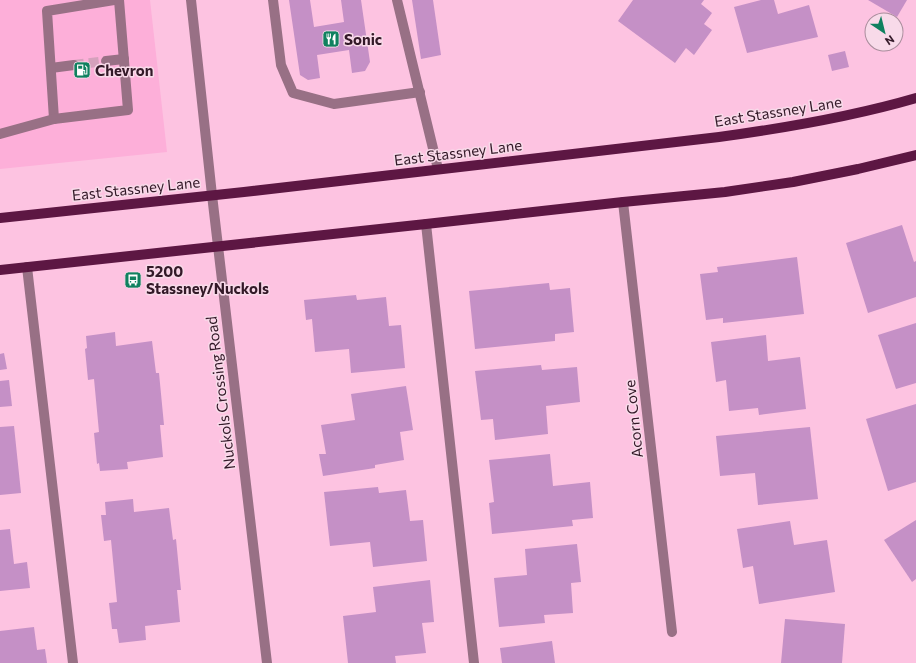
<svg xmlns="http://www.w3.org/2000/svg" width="916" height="663" font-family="Commissioner,sans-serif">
	<rect width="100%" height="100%" fill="#fdc3e1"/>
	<polygon fill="#fdafd9" points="0,0 150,0 167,152 0,169"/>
	<g fill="#c590c6">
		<polygon points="289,0 310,0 314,27 344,22 341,0 361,0 370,62 365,71 352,73 349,50 317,55 320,78 308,80 300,75"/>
		<polygon points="412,0 433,0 441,55 421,59"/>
		<polygon points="633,0 704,0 701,4 712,13 704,24 712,30 694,55 686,48 675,63 618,21"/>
		<polygon points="761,0 774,0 778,14 809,5 818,37 747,53 734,7"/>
		<polygon points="868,0 907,0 897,17"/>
		<polygon points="845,51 849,67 832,71 828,55"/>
		<polygon points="902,225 914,262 916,261 916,297 868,313 846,243"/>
		<polygon points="797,257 804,314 723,323 723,318 706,320 700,274 718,272 717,267"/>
		<polygon points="549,283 550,290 570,288 574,332 555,334 555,341 475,349 469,291"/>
		<polygon points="356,295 357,300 386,297 389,326 401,325 405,368 351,373 349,349 315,352 312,319 306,320 304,300"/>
		<polygon points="916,323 916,383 896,389 878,335"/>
		<polygon points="115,332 116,346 152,341 156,373 159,373 164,425 160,425 163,457 127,462 128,469 100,471 99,463 97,464 94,433 99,432 94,379 88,380 85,349 87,348 86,336"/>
		<polygon points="766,335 768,361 800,357 806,409 759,415 758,408 729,411 726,380 716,382 711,342"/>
		<polygon points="4,353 7,369 0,370 0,354"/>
		<polygon points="541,365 542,370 577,367 580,402 546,406 548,434 495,440 493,419 481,420 475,371"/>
		<polygon points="9,380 12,406 0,407 0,381"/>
		<polygon points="406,386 413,430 400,432 404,460 375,465 375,468 323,476 319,454 326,454 321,425 355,420 351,394"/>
		<polygon points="916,404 916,482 888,491 866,419"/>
		<polygon points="14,426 21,493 0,495 0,427"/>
		<polygon points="810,427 818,499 758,505 755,473 720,476 716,436"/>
		<polygon points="550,454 553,486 590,482 593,518 572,520 573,526 492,534 489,503 494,502 489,460"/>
		<polygon points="378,487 379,493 406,490 410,521 423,520 427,561 373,567 370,542 330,546 324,492"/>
		<polygon points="133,499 134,512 169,508 173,540 176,539 181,590 177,590 180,622 145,626 146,640 119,643 117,629 112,629 109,603 117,602 111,540 104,541 101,515 106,515 105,502"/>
		<polygon points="916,520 916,579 912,582 884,540"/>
		<polygon points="790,521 794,545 827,540 835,592 759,604 753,566 743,568 737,529"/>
		<polygon points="10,529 14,564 27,562 30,588 0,591 0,530"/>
		<polygon points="577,544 581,582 571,583 573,613 544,615 545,623 499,627 494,578 527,575 525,549"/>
		<polygon points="430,580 434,622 422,623 426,653 395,656 396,663 348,663 343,616 376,612 373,587"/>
		<polygon points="785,619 845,624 842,663 781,663"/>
		<polygon points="34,627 37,650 45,649 47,663 0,663 0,631"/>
		<polygon points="552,641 555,663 502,663 500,648"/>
	</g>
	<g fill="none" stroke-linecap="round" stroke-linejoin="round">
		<polyline stroke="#d5a1bc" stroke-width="10" stroke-dasharray="10 5" stroke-linecap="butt" points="74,65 106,61"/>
		<g stroke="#987085" stroke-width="10">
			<polyline points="191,0 212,195 267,663"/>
			<polyline points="273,0 281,65 293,93 334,104 420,92"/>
			<polyline points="397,0 438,169"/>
			<polyline points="106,61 124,59"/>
			<polyline points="51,68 74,65"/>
			<polyline points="54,119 47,11 114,0"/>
			<polyline points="0,134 54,119 128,110 119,0"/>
			<polyline points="623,202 672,632"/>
			<polyline points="426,224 474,663"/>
			<polyline points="27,267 73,663"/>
		</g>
		<g stroke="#5d1743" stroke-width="10">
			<path d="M0,218L244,192L719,137C785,128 851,117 916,98"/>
			<polyline points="0,270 426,224 623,202 725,192 793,182 858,169 916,155"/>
		</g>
	</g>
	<defs>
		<g id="restaurant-square" transform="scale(0.9)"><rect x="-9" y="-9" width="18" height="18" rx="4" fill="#0f815f" stroke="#f8dae9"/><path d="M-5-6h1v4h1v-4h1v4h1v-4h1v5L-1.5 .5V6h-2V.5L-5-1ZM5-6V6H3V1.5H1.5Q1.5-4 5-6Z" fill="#fff"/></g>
		<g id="fuel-square" transform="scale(0.9)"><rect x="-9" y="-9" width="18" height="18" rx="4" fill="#0f815f" stroke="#f8dae9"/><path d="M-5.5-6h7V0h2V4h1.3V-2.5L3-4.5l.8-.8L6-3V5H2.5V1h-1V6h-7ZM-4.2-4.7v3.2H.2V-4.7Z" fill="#fff"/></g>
		<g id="bus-square" transform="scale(0.9)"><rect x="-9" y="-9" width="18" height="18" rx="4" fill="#0f815f" stroke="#f8dae9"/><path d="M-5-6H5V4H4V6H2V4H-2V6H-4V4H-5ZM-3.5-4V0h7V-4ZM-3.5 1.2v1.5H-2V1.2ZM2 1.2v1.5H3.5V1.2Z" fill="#fff"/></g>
	</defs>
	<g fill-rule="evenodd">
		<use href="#restaurant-square" x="331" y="39"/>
		<use href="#fuel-square" x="82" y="70"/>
		<use href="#bus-square" x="133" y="280"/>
	</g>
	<g text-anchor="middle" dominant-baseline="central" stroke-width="3" stroke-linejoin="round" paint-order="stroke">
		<g font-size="15" font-weight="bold" fill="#331928" stroke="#f8dae9" text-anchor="start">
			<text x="344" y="39">Sonic</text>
			<text x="95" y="70">Chevron</text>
			<text x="146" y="271">5200<tspan x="146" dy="17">Stassney/Nuckols</tspan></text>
		</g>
		<g font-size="15" fill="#331928" stroke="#f8dae9">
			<text transform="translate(778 111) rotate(-9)">East Stassney Lane</text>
			<text transform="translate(458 152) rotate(-7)">East Stassney Lane</text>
			<text transform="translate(136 188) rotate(-6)">East Stassney Lane</text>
			<text transform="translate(220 393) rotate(-97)">Nuckols Crossing Road</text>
			<text transform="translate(633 419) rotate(-96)">Acorn Cove</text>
		</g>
	</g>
	<g transform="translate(884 32) rotate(145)"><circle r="19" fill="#f8dae9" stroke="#a98d9c"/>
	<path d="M0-3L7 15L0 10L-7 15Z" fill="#0f815f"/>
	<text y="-6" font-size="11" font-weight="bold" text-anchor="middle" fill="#331928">N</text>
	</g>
</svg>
